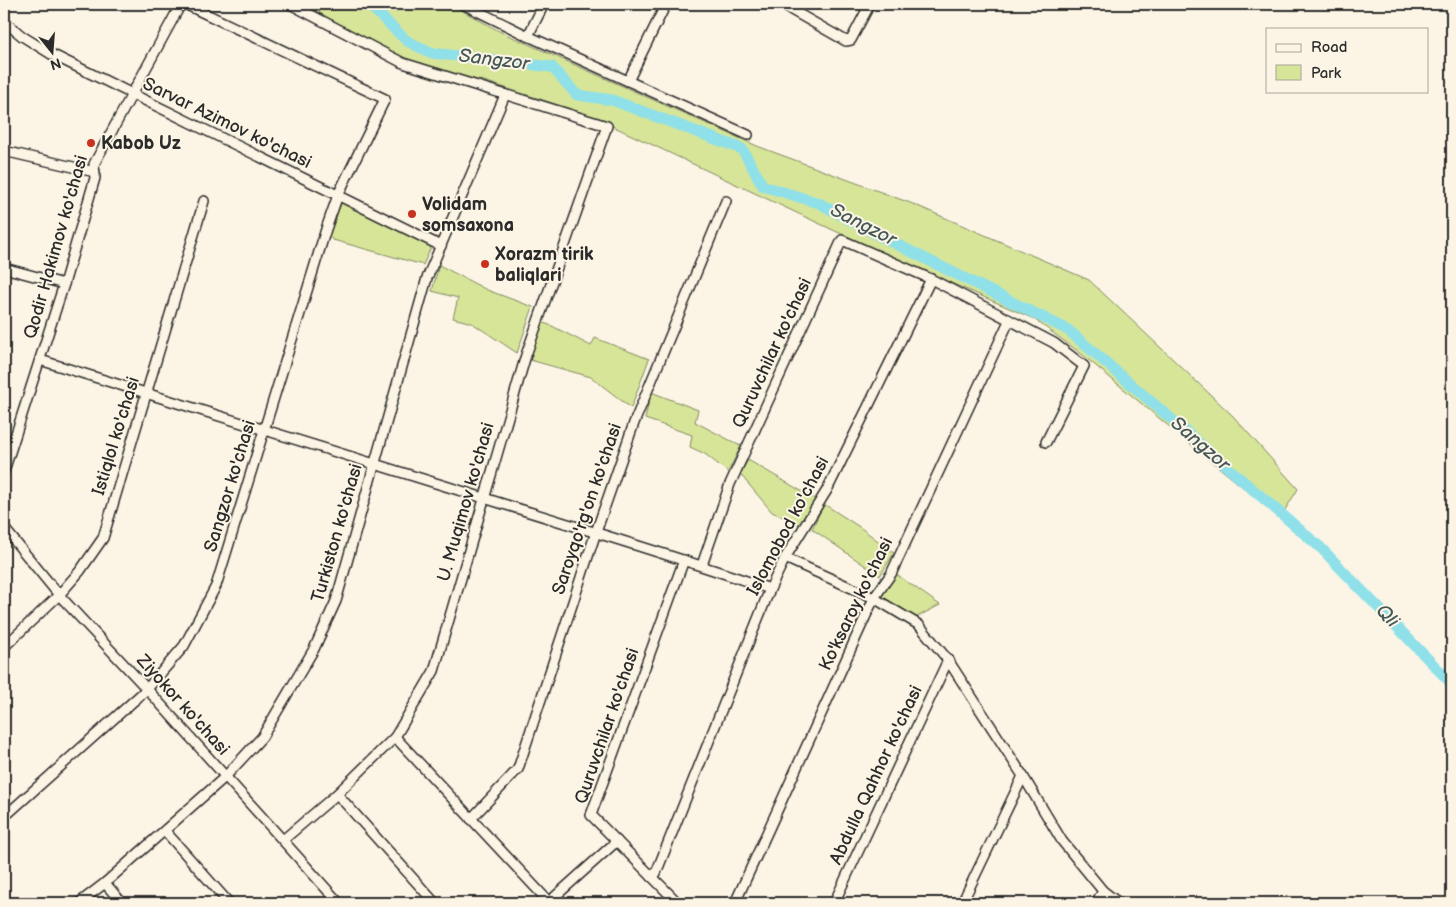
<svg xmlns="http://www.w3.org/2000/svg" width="1456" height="907" font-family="'Balsamiq Sans',sans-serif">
	<rect width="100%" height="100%" fill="#fcf5e5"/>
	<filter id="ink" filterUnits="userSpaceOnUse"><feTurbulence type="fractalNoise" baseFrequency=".02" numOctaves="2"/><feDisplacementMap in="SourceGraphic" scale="10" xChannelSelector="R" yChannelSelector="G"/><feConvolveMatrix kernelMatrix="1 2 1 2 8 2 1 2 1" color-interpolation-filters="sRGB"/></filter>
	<g filter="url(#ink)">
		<g fill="#d7e599" stroke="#818862">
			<polygon points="297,4 450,4 501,32 757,146 913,204 1089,280 1233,416 1298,489 1280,518 1079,352 1034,319 869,247 589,115 481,80 480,81 448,73 403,58"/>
			<polygon points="342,201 432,245 423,265 333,240 328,236"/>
			<polygon points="439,265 487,290 533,307 517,353 472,323 453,318 458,298 432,291"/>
			<polygon points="541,322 552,326 591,346 595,338 649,359 631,408 591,377 530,360"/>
			<polygon points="651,392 698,410 695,422 741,446 728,472 705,454 690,447 692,435 645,419"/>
			<polygon points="748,460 815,499 800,525 772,512 740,474"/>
			<polygon points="824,504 861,528 894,553 880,576 812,529"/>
			<polygon points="896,574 940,605 913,619 879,598"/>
		</g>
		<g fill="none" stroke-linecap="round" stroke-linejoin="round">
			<polyline stroke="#8fe0e9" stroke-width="11" points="368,4 407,41 432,53 552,67 577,95 612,100 742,149 763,186 819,203 866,229 1068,330 1321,548 1452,684"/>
			<g stroke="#2b2b2b" stroke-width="12">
				<g id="minor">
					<polyline points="463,4 528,36 748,135"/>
					<polyline points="781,4 846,41 851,40 870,4"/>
					<polyline points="4,21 22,36 51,54 441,246"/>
					<polyline points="528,36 544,4"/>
					<polyline points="628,81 666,4"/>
					<polyline points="4,151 95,172"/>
					<polyline points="4,268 64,284"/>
					<path d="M40,360C188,406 336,453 484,498C580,528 675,556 770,589"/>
					<polyline points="4,471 64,284 95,178 94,164 181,4"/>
					<polyline points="4,528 59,595 147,689 339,903"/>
					<polyline points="785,558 874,598 919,625 948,660 1023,776 1062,841 1103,891 1119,903"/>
					<polyline points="702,565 730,484 842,240 931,279 1054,343 1084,366 1046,442"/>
					<polyline points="4,647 59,595 80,571 103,538 204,201"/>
					<polyline points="395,737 550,903"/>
					<polyline points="337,794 435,903"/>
					<polyline points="4,817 147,689 184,646 216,586 326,229 338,195 385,99 185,4"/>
					<polyline points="471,819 518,769 596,532 634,423 726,201"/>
					<polyline points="165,831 229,903"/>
					<polyline points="283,840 337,794 395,737 434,671 526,355 607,126 403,63 290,4"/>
					<polyline points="652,877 656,873 770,589 785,558 827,490 931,279"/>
					<polyline points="105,883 122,903"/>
					<polyline points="549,902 617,841"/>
					<polyline points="79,903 105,883 225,777 262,737 314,649 336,601 427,278 505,95"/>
					<polyline points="678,903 591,815 684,560"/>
					<polyline points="735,903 874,598 891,574 1009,321"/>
					<polyline points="834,903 948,660"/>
					<polyline points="962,903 1023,776"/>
					<polyline points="1096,903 1103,891"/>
				</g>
			</g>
			<use href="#minor" stroke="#fcf5e5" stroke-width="9"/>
		</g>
	</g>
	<g fill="#c8321e" stroke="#fcf5e5" stroke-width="2">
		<circle cx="91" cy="143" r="5"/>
		<circle cx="412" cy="214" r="5"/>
		<circle cx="485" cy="264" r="5"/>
	</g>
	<g text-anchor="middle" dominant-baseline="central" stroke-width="4" stroke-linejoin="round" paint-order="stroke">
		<g font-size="18" fill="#2b2b2b" stroke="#fcf5e5">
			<text transform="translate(227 123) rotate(26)">Sarvar Azimov ko'chasi</text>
			<text transform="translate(56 247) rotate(-74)">Qodir Hakimov ko'chasi</text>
			<text transform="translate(772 353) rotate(-65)">Quruvchilar ko'chasi</text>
			<text transform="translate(116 436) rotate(-73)">Istiqlol ko'chasi</text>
			<text transform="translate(230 486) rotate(-73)">Sangzor ko'chasi</text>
			<text transform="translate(466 502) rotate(-74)">U. Muqimov ko'chasi</text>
			<text transform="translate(587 509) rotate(-71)">Saroyqo'rg'on ko'chasi</text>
			<text transform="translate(788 526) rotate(-62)">Islomobod ko'chasi</text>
			<text transform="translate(337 533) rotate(-74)">Turkiston ko'chasi</text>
			<text transform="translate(856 604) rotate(-64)">Ko'ksaroy ko'chasi</text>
			<text transform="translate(183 705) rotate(48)">Ziyokor ko'chasi</text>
			<text transform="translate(607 726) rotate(-71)">Quruvchilar ko'chasi</text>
			<text transform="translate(876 775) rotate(-65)">Abdulla Qahhor ko'chasi</text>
		</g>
		<g font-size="18" font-weight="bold" fill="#2b2b2b" stroke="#fcf5e5" text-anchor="start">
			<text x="101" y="143">Kabob Uz</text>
			<text x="422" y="204">Volidam<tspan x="422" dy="21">somsaxona</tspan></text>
			<text x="495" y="254">Xorazm tirik<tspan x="495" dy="21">baliqlari</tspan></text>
		</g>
		<g font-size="19" font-style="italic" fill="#44585a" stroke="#fcf5e5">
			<text transform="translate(494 60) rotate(7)">Sangzor</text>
			<text transform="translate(863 225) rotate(27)">Sangzor</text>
			<text transform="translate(1200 444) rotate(41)">Sangzor</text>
			<text transform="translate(1387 616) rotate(46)">Qli</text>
		</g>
	</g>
	<rect width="1456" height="907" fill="none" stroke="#fcf5e5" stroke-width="20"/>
	<rect x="10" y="10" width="1436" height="887" fill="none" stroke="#2b2b2b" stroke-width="2" filter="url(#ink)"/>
	<rect x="1266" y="28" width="162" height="65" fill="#fcf5e5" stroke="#a8a49b"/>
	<rect x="1276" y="44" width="25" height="8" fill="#fcf5e5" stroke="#a8a49b"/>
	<text x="1311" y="52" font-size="15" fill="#2b2b2b">Road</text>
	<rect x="1276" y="65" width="25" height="15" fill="#d7e599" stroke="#a8a49b"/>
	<text x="1311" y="78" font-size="15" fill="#2b2b2b">Park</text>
	<g transform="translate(52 52) rotate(163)" stroke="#fcf5e5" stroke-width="4" paint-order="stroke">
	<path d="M0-4L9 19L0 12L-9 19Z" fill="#2b2b2b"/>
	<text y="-8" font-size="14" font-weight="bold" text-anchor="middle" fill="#2b2b2b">N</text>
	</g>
</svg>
